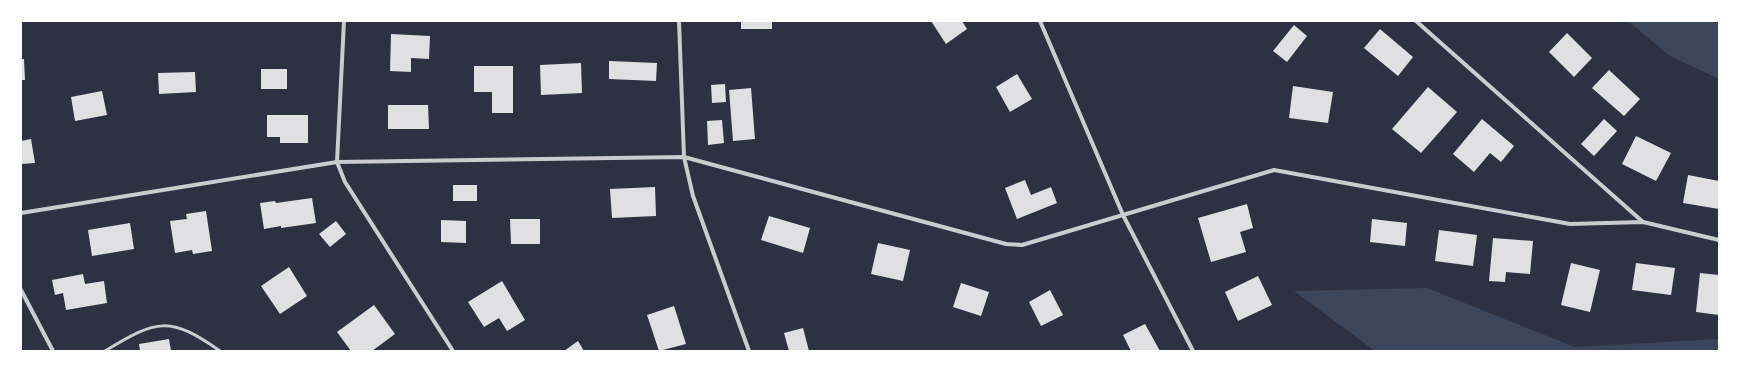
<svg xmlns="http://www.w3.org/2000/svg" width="1740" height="372" font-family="Helvetica,sans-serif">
	<rect width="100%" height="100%" fill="#2d3142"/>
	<g fill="#3c4559">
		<polygon points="1628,21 1719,21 1719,79 1670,56"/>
		<polygon points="1427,288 1575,347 1719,339 1719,351 1375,351 1294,291"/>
	</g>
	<g fill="#e0e0e3">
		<rect x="741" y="21" width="31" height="8"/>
		<polygon points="931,21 962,21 967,29 946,44"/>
		<polygon points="1294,25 1307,36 1287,62 1273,51"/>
		<polygon points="1380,29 1413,57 1398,76 1364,48"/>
		<polygon points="1567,33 1592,58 1574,77 1549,52"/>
		<polygon points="391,34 430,36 429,59 411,58 411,72 390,71"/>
		<polygon points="21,59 24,59 25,80 21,80"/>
		<polygon points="609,61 657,63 656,81 609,79"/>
		<polygon points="581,63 582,93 541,95 540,65"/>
		<polygon points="474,66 513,66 513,113 492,113 492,92 474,92"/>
		<rect x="261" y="69" width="26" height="20"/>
		<polygon points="1609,70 1640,99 1624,116 1592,88"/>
		<polygon points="195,72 196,92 159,94 158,73"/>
		<polygon points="1017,74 1032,99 1010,112 996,87"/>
		<polygon points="725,84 726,102 712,103 711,85"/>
		<polygon points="1293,86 1333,92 1328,123 1289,118"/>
		<polygon points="1428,87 1457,112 1421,153 1392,129"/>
		<polygon points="751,88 755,139 733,141 729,90"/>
		<polygon points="102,91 107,115 75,121 71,97"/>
		<polygon points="388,105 428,105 429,129 388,129"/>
		<polygon points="267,115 308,115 308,143 280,143 280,137 267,137"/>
		<polygon points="1482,119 1514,146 1501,162 1490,153 1474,172 1453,154"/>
		<polygon points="1604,119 1617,131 1594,156 1581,144"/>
		<polygon points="722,120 724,143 708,145 707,121"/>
		<polygon points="1636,136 1671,153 1656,181 1622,164"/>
		<polygon points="31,139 35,163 21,164 21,141"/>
		<polygon points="1688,175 1719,181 1719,209 1683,203"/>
		<polygon points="1025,180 1031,195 1051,187 1057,203 1017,219 1005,188"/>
		<rect x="453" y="185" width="24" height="16"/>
		<polygon points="655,187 656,216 612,218 610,189"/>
		<polygon points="312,198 316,223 281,228 281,226 264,229 260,203 275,201 276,203"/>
		<polygon points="1247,204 1253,228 1240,232 1246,252 1211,262 1198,218"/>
		<polygon points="206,211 212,251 193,254 192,250 175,253 170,221 187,219 186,214"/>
		<polygon points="769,216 810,228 803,253 761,240"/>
		<polygon points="510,219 540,219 540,244 511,244"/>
		<polygon points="1372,219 1407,223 1405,246 1370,242"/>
		<polygon points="441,220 466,221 466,243 441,242"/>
		<polygon points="336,221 346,234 330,247 319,234"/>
		<polygon points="130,223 134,249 92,256 88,230"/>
		<polygon points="1439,230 1477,235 1473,266 1435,261"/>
		<polygon points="1493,238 1533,241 1530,274 1506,272 1505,282 1489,281"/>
		<polygon points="878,243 910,250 903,281 871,274"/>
		<polygon points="1571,263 1600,270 1590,312 1561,305"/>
		<polygon points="1636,263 1675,268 1671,295 1632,290"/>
		<polygon points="289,267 307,296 280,314 261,286"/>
		<polygon points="1700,273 1719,275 1719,315 1696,312"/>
		<polygon points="83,274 85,284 104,281 107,303 66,310 63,293 55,295 52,280"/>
		<polygon points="1258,276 1272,305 1238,321 1225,292"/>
		<polygon points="502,281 525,320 507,331 499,318 484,327 468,302"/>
		<polygon points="961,283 989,292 981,316 953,307"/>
		<polygon points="1050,290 1063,315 1041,326 1029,302"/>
		<polygon points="374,305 395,334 372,351 351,351 337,332"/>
		<polygon points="674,306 686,344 659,351 647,315"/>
		<polygon points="1145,324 1160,351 1131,351 1123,335"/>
		<polygon points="803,328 809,351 789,351 784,333"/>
		<polygon points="169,339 171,351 140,351 139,344"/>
		<polygon points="578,341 584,351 564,351"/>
	</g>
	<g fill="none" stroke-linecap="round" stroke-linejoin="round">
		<path stroke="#caccd0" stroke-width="3" d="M105,351C157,319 170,316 220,351"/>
		<g stroke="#caccd0" stroke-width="4">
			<polyline points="344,21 337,162 345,182 453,351"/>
			<polyline points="679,21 684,157 693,196 749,351"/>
			<polyline points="1040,21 1123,215 1193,351"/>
			<polyline points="1416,21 1643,222"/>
			<polyline points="21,213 337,162 684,157 1006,244 1022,245 1274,170 1570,224 1643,222 1719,240"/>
			<polyline points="21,290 53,351"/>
		</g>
	</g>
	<rect width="1740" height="372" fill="none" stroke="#ffffff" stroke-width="44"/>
</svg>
